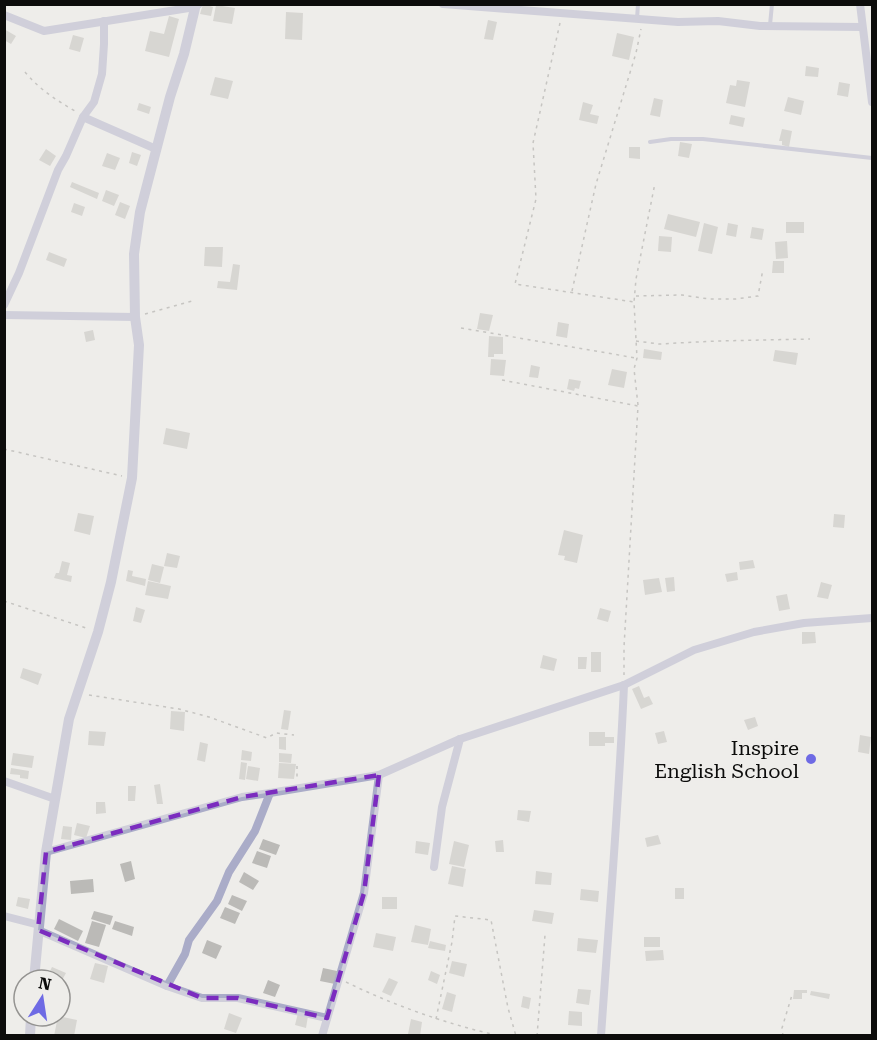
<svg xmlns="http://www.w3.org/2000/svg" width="877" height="1040" font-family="'Roboto Serif',serif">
	<rect width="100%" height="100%" fill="#eeedea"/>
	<g fill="#bbbab7">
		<polygon points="203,4 213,7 211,16 200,14"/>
		<polygon points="216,5 235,8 232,24 213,21"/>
		<polygon points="286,12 303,13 302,40 285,39"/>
		<polygon points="169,16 179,19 169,57 145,51 150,31 164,34"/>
		<polygon points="488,20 497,22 493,40 484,39"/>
		<polygon points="4,29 16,36 11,44 4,40"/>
		<polygon points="617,33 634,37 629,60 612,56"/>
		<polygon points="73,35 84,38 80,52 69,49"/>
		<polygon points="806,66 819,68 818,77 805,76"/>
		<polygon points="215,77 233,81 228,99 210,95"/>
		<polygon points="737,80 750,82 745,107 726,103 730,85 736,86"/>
		<polygon points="839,82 850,84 848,97 837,95"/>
		<polygon points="788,97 804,101 801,115 784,111"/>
		<polygon points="654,98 663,100 660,117 650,115"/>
		<polygon points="583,102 593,105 590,114 599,116 597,124 579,120"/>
		<polygon points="139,103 151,107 149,114 137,110"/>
		<polygon points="731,115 745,118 743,127 729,124"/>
		<polygon points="782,129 792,131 789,147 782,145 782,141 779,141"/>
		<polygon points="680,142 692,144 689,158 678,156"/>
		<polygon points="629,147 640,147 640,159 629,158"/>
		<polygon points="46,149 56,156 50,166 39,160"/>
		<polygon points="132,152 141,155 137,166 129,163"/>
		<polygon points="107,153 120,158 115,170 102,166"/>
		<polygon points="72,182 99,193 97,199 70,187"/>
		<polygon points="106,190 119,195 114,206 102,201"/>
		<polygon points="120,202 130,206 125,219 115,215"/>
		<polygon points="74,203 85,207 82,216 71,212"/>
		<polygon points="668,214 700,222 696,237 664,229"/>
		<rect x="786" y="222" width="18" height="11"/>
		<polygon points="704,223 718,227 712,254 698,251"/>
		<polygon points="728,223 738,225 736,237 726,235"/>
		<polygon points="752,227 764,229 762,240 750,238"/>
		<polygon points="659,236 672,237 671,252 658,251"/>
		<polygon points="787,241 788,258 776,259 775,242"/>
		<polygon points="205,247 223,247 222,267 204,266"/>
		<polygon points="49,252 67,259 64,267 46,260"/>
		<polygon points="773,261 784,261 784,273 772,273"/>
		<polygon points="233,264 240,265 237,290 217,288 218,281 230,282"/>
		<polygon points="480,313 493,315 489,331 477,329"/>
		<polygon points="558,322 569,324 567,338 556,336"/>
		<polygon points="93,330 95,340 86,342 84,332"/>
		<polygon points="489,336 503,337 503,354 494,354 494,357 488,357"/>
		<polygon points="644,349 662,352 661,360 643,358"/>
		<polygon points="775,350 798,353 796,365 773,361"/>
		<polygon points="491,359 506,360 504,376 490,375"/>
		<polygon points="531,365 540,367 538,378 529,377"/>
		<polygon points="612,369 627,372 624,388 608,385"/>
		<polygon points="569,379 581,381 579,389 575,388 574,391 567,389"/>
		<polygon points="166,428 190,433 187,449 163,444"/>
		<polygon points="78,513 94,516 90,535 74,531"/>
		<polygon points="834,514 845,515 844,528 833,527"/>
		<polygon points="564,530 583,535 577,563 564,560 565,556 558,555"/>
		<polygon points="167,553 180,556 177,568 164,566"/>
		<polygon points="753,560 755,568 740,570 739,562"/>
		<polygon points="62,561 70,563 67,575 72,576 71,582 54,578 56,573 59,573"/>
		<polygon points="152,564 164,567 160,583 148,580"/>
		<polygon points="128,570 133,571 132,576 146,579 145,586 126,581"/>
		<polygon points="737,572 738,580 727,582 725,574"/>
		<polygon points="674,577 675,591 667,592 665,578"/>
		<polygon points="659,578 662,592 645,595 643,580"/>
		<polygon points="148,581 171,586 168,599 145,595"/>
		<polygon points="821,582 832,585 828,599 817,597"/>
		<polygon points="787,594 790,609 779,611 776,596"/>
		<polygon points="136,607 145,610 141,623 133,621"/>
		<polygon points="600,608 611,611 608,622 597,619"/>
		<polygon points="802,632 815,632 816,643 802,644"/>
		<rect x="591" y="652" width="10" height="20"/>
		<polygon points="543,655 557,659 554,671 540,668"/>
		<polygon points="578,657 587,657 586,669 578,669"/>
		<polygon points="23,668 42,674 38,685 20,678"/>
		<polygon points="639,686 644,698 649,696 653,704 641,709 632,689"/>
		<polygon points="284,710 291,711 288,730 281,729"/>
		<polygon points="171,711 185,712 184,731 170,729"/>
		<polygon points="755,717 758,726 748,730 744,720"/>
		<polygon points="89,731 106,732 104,746 88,745"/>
		<polygon points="664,731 667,742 658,744 655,733"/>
		<polygon points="589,732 605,732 605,737 614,737 614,743 605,743 605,746 589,746"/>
		<polygon points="860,735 871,737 869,754 858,752"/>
		<polygon points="279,737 286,737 286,750 279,749"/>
		<polygon points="200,742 208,744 205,762 197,760"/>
		<polygon points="242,750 252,752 251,761 241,760"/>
		<polygon points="13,753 34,756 32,768 11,765"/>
		<polygon points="279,753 292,754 291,763 279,762"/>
		<polygon points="241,762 247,763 245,780 239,779"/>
		<polygon points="279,763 296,764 294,779 278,778"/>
		<polygon points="248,766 260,768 258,781 246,779"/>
		<polygon points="11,768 29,771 28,779 20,778 20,775 10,774"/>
		<polygon points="160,784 163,804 157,804 154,785"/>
		<polygon points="128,786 136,786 135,801 128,801"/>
		<polygon points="96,802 105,802 106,813 96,814"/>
		<polygon points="518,810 531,811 529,822 517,820"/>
		<polygon points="77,823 90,826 86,838 74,835"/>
		<polygon points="63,826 72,827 71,840 61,839"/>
		<polygon points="658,835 661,844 647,847 645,838"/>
		<polygon points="263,839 280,845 276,855 259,849"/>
		<polygon points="503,840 504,852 496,852 495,841"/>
		<polygon points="416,841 430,843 428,855 415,853"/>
		<polygon points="454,841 469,845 464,867 449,864"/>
		<polygon points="257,851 271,856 267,868 252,863"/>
		<polygon points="131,861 135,879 125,882 120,864"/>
		<polygon points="452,866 466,869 463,887 448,884"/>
		<polygon points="536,871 552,873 551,885 535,884"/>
		<polygon points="244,872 259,881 253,890 239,882"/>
		<polygon points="93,879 94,892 71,894 70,881"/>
		<rect x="675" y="888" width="9" height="11"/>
		<polygon points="581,889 599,891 598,902 580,900"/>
		<polygon points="232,895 247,901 242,911 228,904"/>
		<polygon points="18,897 30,899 28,909 16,906"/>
		<rect x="382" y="897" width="15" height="12"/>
		<polygon points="225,907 240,913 235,924 220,918"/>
		<polygon points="534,910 554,913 552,924 532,921"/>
		<polygon points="94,911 113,916 110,925 91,919"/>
		<polygon points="59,919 83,931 78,941 54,929"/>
		<polygon points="92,921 106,925 99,947 85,943"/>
		<polygon points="115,921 134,927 132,936 112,929"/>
		<polygon points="415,925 431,929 428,945 411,942"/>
		<polygon points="376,933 396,937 393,951 373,947"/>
		<rect x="644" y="937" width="16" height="10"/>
		<polygon points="578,938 598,940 596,953 577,951"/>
		<polygon points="207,940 222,946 216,959 202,953"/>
		<polygon points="430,941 446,945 445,951 428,948"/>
		<polygon points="663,950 664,960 646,961 645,951"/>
		<polygon points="452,961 467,964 464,977 449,973"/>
		<polygon points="95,963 108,966 104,983 90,979"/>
		<polygon points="52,967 66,973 60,984 60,980 46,979"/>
		<polygon points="323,968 337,971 335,984 320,981"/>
		<polygon points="431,971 440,975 437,984 428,980"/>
		<polygon points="389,978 398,982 391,996 382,992"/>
		<polygon points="268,980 280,985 275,997 263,993"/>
		<polygon points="578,989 591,990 589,1005 576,1003"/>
		<polygon points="794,990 807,990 807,993 802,993 802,999 793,999"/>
		<polygon points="811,991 830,994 829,999 810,995"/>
		<polygon points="447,992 456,995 452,1012 442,1009"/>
		<polygon points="523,996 531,998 529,1009 521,1007"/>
		<polygon points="569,1011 582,1012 582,1026 568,1025"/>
		<polygon points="229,1013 242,1018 236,1033 224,1029"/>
		<polygon points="298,1013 308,1016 306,1028 295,1025"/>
		<polygon points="58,1016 77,1020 74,1036 54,1036"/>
		<polygon points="411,1019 422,1022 420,1036 408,1034"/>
	</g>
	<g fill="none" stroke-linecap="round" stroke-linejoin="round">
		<g stroke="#949492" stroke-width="1.5" stroke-dasharray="3 4.5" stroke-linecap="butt">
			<polyline points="560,23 533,143 536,199 515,284 634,302"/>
			<path d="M25,72C39,89 56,100 75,111"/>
			<polyline points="572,291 596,184 636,53 641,29"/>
			<polyline points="636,296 682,295 709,299 736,299 758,296 763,269"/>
			<polyline points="145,314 192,301"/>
			<polyline points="461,328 636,358"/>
			<polyline points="636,341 659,344 717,341 810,339"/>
			<polyline points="502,380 638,406 624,647 624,675"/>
			<polyline points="638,405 634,369 637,358 634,302 636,279 655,183"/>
			<polyline points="4,449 122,476"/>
			<polyline points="4,601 89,629"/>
			<polyline points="89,695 179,709 209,717 267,738 276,733 294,735"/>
			<polyline points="297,766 297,779"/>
			<path d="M346,982C395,1006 447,1024 500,1036"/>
			<polyline points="436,1019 452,942 455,916 491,920 508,1008 516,1036"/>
			<polyline points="537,1036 545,935"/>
			<polyline points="783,1036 782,1028 792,995"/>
		</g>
		<g stroke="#aaacc8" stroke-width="4">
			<polyline points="637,19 638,4"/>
			<polyline points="770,25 772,4"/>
			<polyline points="650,142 671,139 703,139 872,158"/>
		</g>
		<g stroke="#aaacc8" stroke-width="8">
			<polyline points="443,4 678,22 718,21 760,26 862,27"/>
			<polyline points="860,4 872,102"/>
			<polyline points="4,15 44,31 195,7 199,4"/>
			<polyline points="83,117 156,149"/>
			<polyline points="4,305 19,273 58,170 66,156 83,117 94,102 102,74 104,44 104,21"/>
			<polyline points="4,315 135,317"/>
			<polyline points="4,781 55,799"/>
			<polyline points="46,852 242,797 270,793 379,775 460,739 624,685 694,650 754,632 804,623 872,618"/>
			<polyline points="434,867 442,807 460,739"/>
			<polyline points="4,916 39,925"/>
			<polyline points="38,930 167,986 185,954 189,940 217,901 229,872 255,831 270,793"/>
			<polyline points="167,986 202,998 238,998 327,1018"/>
			<polyline points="322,1036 364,893 379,775"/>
			<path d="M601,1036C609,919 619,802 624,685"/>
		</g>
		<g stroke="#aaacc8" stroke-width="10">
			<polyline points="34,980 46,852 69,719 98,632 111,582 132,478 139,345 135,317 134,254 140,212 170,97 184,54 196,4"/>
			<polyline points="30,1036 31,1016"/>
		</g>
	</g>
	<path d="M0 0H877V1040H0ZM379,775L364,893L327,1018L238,998H202L38,930L46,852L242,797Z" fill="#eeedea" fill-opacity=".55" fill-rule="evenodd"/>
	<path fill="none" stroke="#7b2cbf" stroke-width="4.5" stroke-dasharray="12 8" stroke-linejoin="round" d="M379,775L364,893L327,1018L238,998H202L38,930L46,852L242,797Z"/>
	<circle fill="#6e6ae4" stroke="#eeedea" stroke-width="2" cx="811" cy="759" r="6"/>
	<g text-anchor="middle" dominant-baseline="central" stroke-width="4.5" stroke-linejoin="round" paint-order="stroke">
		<g font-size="20" fill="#0c0c0b" stroke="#eeedea" text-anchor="end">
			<text x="799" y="748">Inspire<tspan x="799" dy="23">English School</tspan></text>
		</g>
	</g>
	<rect width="877" height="1040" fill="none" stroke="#0c0c0b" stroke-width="12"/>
	<g transform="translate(42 998) rotate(12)"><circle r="28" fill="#eeedea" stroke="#949391" stroke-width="1.5"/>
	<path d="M0-4.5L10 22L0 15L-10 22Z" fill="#6e6ae4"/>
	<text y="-9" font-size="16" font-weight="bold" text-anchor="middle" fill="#0c0c0b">N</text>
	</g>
</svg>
